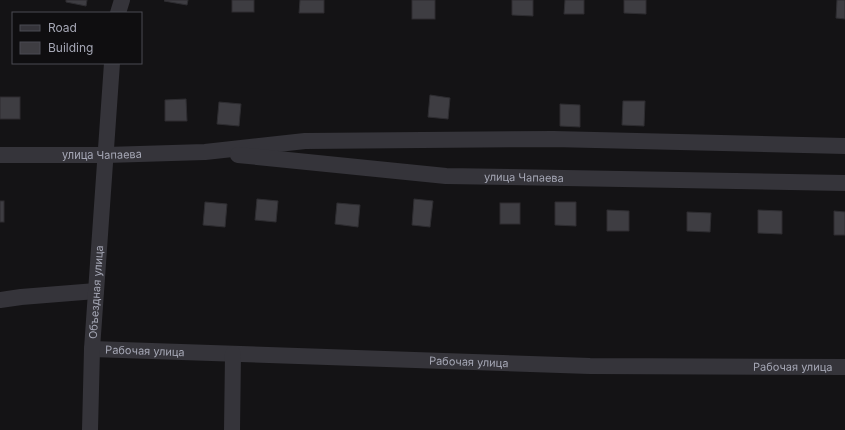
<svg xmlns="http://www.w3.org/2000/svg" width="845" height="430" font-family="Inter,sans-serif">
	<rect width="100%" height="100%" fill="#141315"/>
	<g fill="#3e3d42" stroke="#2e2d31">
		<polygon points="66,0 87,0 86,6 66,2"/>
		<polygon points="165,0 188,0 187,5 164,1"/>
		<rect x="232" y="0" width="22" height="12"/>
		<polygon points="300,0 324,0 324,13 299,13"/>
		<rect x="412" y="0" width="23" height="19"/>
		<polygon points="512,0 533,0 533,16 512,15"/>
		<polygon points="565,0 584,0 584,14 564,14"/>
		<polygon points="624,0 646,0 646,14 624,13"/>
		<polygon points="837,0 845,0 845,19 836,18"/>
		<polygon points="430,95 450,98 448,119 428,117"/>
		<rect x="0" y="97" width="20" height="22"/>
		<polygon points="186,99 187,121 165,121 165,100"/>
		<polygon points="623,101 645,101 644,126 622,125"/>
		<polygon points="219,102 241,104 239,126 217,124"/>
		<polygon points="560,104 580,105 580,127 560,126"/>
		<polygon points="257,199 278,201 276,222 255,220"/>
		<polygon points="414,199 433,201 430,227 412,225"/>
		<rect x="0" y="201" width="4" height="21"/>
		<polygon points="205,202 227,204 225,227 203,225"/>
		<polygon points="555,202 576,202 576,226 555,225"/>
		<polygon points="337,203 360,205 358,227 335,224"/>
		<rect x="500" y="203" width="20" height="21"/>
		<polygon points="607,210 629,211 629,231 607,231"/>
		<polygon points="758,210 782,211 782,234 758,233"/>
		<polygon points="834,211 845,212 845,235 834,235"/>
		<polygon points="687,212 711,213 710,232 687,231"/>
	</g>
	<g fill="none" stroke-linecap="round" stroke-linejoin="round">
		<g stroke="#35343a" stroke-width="16">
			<polyline points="118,13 122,0"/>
			<path id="s1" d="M0,155H106L205,152L305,141L553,139L845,146"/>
			<path id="s2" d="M238,155L446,176L845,183"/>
			<polyline points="0,300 21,297 96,291"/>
			<path id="s3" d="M92,349L590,366L845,367"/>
			<path id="s4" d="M90,430L92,349L112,63"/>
			<polyline points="232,430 233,354"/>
		</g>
	</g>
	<g text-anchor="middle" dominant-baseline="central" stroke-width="3" stroke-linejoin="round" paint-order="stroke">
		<g font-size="11" fill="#a5a7b5" stroke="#0f0e10">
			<text stroke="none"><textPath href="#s1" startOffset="102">улица Чапаева</textPath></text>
			<text stroke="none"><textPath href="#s2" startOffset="287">улица Чапаева</textPath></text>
			<text stroke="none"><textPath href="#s4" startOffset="138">Объездная улица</textPath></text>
			<text stroke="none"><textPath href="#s3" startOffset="53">Рабочая улица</textPath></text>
			<text stroke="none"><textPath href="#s3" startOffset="377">Рабочая улица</textPath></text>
			<text stroke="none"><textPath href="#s3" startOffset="701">Рабочая улица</textPath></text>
		</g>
	</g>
	<rect x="12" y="12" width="130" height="52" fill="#0f0e10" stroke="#4b4b52"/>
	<rect x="20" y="25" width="20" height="6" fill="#35343a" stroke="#4b4b52"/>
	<text x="48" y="32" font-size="12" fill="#a5a7b5">Road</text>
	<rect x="20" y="42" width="20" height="12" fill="#3e3d42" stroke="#4b4b52"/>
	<text x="48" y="52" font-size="12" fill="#a5a7b5">Building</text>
</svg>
